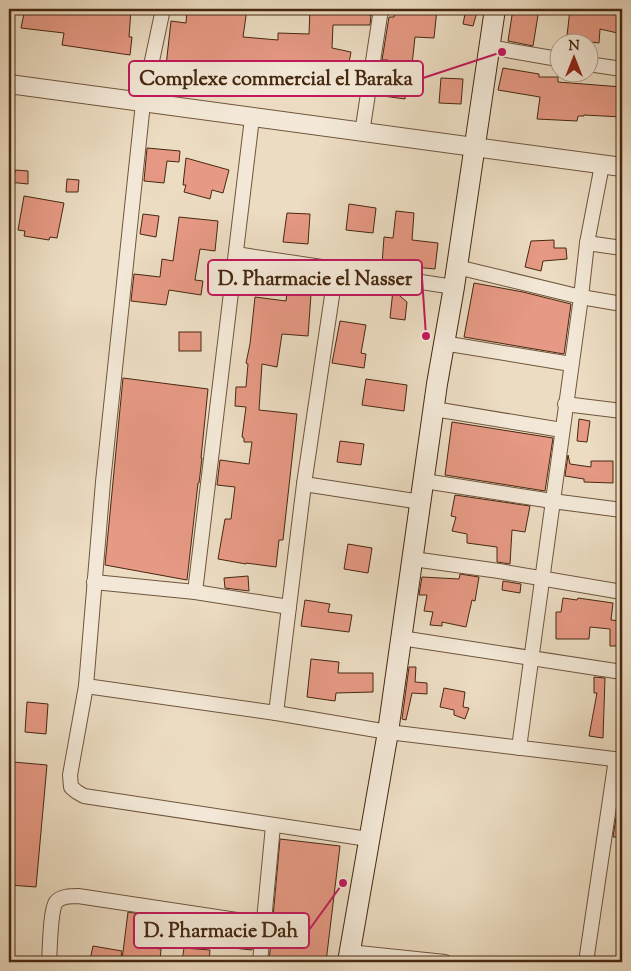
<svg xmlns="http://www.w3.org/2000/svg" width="631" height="971" font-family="'Sorts Mill Goudy',serif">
	<rect width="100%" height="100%" fill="#ecdcc2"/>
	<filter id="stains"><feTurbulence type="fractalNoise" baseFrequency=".004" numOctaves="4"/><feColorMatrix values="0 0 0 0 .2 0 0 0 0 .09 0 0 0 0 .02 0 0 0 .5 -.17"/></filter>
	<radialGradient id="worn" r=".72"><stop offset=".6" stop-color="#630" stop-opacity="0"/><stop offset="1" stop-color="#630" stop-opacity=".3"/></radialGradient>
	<g fill="#e69984" stroke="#462810">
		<polygon points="25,9 74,9 102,13 103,9 131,9 129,37 132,37 130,55 62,45 64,33 21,28"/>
		<polygon points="187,9 247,9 243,37 278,40 278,33 309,34 310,9 369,9 369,15 371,15 370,25 333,25 332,48 351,52 344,89 325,88 324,66 302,62 301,80 277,79 277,77 244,74 244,71 210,68 210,71 166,66 171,21 186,23"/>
		<polygon points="396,9 437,9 434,38 415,37 411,74 408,74 405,99 383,96 388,60 382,60 389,17 394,17"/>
		<polygon points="466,9 477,12 473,26 463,24"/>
		<polygon points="513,9 539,9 533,46 508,41"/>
		<polygon points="570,9 621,9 620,18 622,19 622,34 600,29 599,43 582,41 582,38 567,36"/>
		<polygon points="503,68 539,74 539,77 558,77 558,82 622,87 622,117 584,115 584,116 578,116 577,121 537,119 540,97 498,90"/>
		<polygon points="441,78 463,79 461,104 439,103"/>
		<polygon points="147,148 180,151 179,162 167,161 164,183 144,181"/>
		<polygon points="186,158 229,170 223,193 212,190 210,199 184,192 186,185 183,185"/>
		<polygon points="15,170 28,171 28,184 9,182 9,172 15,173"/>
		<polygon points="67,179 79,180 78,192 66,192"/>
		<polygon points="24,196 64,203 57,238 50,237 49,240 24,236 25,231 18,230"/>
		<polygon points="349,204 376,208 373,233 346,230"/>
		<polygon points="396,211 414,213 412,240 438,243 435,269 382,264 384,237 393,238"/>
		<polygon points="287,213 310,214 308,244 283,242"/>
		<polygon points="143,214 159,216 156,237 140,234"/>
		<polygon points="179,217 218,221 215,251 200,249 195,280 203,281 201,295 169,290 166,305 131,301 134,274 160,277 162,259 173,261"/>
		<polygon points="554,240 554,248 566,248 567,259 543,261 541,271 525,267 531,241"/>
		<polygon points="474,283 523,292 571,304 564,354 464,337"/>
		<polygon points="393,290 407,302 405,320 390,318"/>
		<polygon points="287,292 311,294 308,336 282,334 277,367 262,364 259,410 297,414 283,540 279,540 276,567 246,563 246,564 218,559 225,519 231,519 235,487 217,485 220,460 249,464 252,442 244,442 244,438 242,437 246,407 235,406 236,387 246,387 248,364 246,363 250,344 255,297 286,301"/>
		<polygon points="340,321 366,325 361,353 366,354 364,368 332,363"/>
		<rect x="179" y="332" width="22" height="19"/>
		<polygon points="123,378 208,389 201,458 202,458 199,483 198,483 187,580 105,565"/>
		<polygon points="366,379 407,385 404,411 362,405"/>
		<polygon points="579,419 590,421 587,442 577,441"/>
		<polygon points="452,422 553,438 545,491 445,475"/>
		<polygon points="340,441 364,444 361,465 337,462"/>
		<polygon points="568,455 570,464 591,467 591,461 613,461 613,483 584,482 584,479 565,476"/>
		<polygon points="455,495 530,506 525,532 512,530 510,564 497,562 497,547 467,543 467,534 452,531 456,517 451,516"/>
		<polygon points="348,544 372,548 368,573 344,569"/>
		<polygon points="460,574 479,577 475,601 472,600 466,627 442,622 442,626 430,625 433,612 424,611 427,595 419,595 422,577 459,579"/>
		<polygon points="248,576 249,591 225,588 224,578"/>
		<polygon points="503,581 521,584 520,593 502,590"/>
		<polygon points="563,598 577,600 578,598 613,603 611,620 622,621 620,646 610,646 610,629 590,627 589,639 556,639 556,612 561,612"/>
		<polygon points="305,600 330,604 328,612 352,615 349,632 301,626"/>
		<polygon points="311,659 339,662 338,673 373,673 373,692 336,693 335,701 307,697"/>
		<polygon points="409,667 416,667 415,682 427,683 427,694 412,693 406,720 402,719"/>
		<polygon points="594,677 605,678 603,738 589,736 597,693 594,693"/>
		<polygon points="444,688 465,692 463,707 469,708 465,719 454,715 454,710 440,707"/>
		<polygon points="27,702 48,704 46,734 25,732"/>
		<polygon points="13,762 47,765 36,887 9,885 9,812"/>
		<polygon points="620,793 622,793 622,837 613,837"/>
		<polygon points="280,839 340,846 326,962 269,962"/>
		<polygon points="128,912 156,917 152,948 161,949 160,962 122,960"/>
		<polygon points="216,927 254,932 252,950 214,946"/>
		<polygon points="93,946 122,951 120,962 90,960"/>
		<polygon points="184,948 210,950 209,962 182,961"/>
	</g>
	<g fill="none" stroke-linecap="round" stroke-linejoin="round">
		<g stroke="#70553c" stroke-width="16">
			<g id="minor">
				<polyline points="163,9 143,103 103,482 86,686 70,775 71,787 77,792 84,796 368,839"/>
				<polyline points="489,47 558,59"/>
				<polyline points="588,64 622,69"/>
				<polyline points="362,133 381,9"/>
				<polyline points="587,243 622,248"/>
				<polyline points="236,254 454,287"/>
				<polyline points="457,267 581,297 622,304"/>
				<polyline points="443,343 571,364"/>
				<polyline points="565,404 622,411"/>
				<polyline points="434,409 562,430"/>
				<polyline points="424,481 552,501 622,510"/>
				<polyline points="304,484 421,502"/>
				<polyline points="413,559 499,571 622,592"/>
				<polyline points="94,582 195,592 289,607"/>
				<polyline points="195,592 252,118"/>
				<polyline points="401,638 622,672"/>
				<polyline points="86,686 276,713 388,732 622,760"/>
				<polyline points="276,713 304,484 336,269"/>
				<polyline points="519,748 581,297 587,243 602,165"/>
				<polyline points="349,952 445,962"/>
				<path d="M49,962C50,950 50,911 56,902C61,896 71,896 78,896L263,924"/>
				<polyline points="260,962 273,826"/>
				<polyline points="586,962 616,759"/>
			</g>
		</g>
		<g stroke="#70553c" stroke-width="20">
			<polyline id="tertiary" points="9,84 622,167"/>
		</g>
		<g stroke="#462810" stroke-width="22">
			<polyline id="secondary" points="348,962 388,732 437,384 454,287 495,9"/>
		</g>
		<use href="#minor" stroke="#f3e8d7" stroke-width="14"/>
		<use href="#tertiary" stroke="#f3e8d7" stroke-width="18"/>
		<use href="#secondary" stroke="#f3e8d7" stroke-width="20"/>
	</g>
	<path fill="none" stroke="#c2185b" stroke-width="2" d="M502 52L423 78M426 336L422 278M343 883L309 930"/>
	<g fill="#c2185b" stroke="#f3e8d7" stroke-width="2">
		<circle cx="502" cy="52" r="5"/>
		<circle cx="426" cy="336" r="5"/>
		<circle cx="343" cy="883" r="5"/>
	</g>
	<g fill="#f3e8d7" stroke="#c2185b" stroke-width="2">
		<rect x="129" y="61" width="294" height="35" rx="5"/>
		<rect x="208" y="260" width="214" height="35" rx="5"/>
		<rect x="134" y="913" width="175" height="35" rx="5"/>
	</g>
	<g font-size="20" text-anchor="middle" font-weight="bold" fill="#462810">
		<text x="276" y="85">Complexe commercial el Baraka</text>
		<text x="315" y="285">D. Pharmacie el Nasser</text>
		<text x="221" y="937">D. Pharmacie Dah</text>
	</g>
	<rect width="631" height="971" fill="none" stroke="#ecdcc2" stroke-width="30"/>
	<rect x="10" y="10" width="611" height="951" fill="none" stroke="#462810" stroke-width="2.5"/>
	<rect x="15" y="15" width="601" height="941" fill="none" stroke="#462810"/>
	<g transform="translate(574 58)"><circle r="24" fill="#f3e8d7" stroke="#ae9b87"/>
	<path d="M0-4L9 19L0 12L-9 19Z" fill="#8f2418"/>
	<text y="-8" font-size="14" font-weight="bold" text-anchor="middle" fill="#462810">N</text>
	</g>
	<rect width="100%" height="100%" filter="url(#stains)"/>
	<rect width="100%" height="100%" fill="url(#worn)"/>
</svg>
